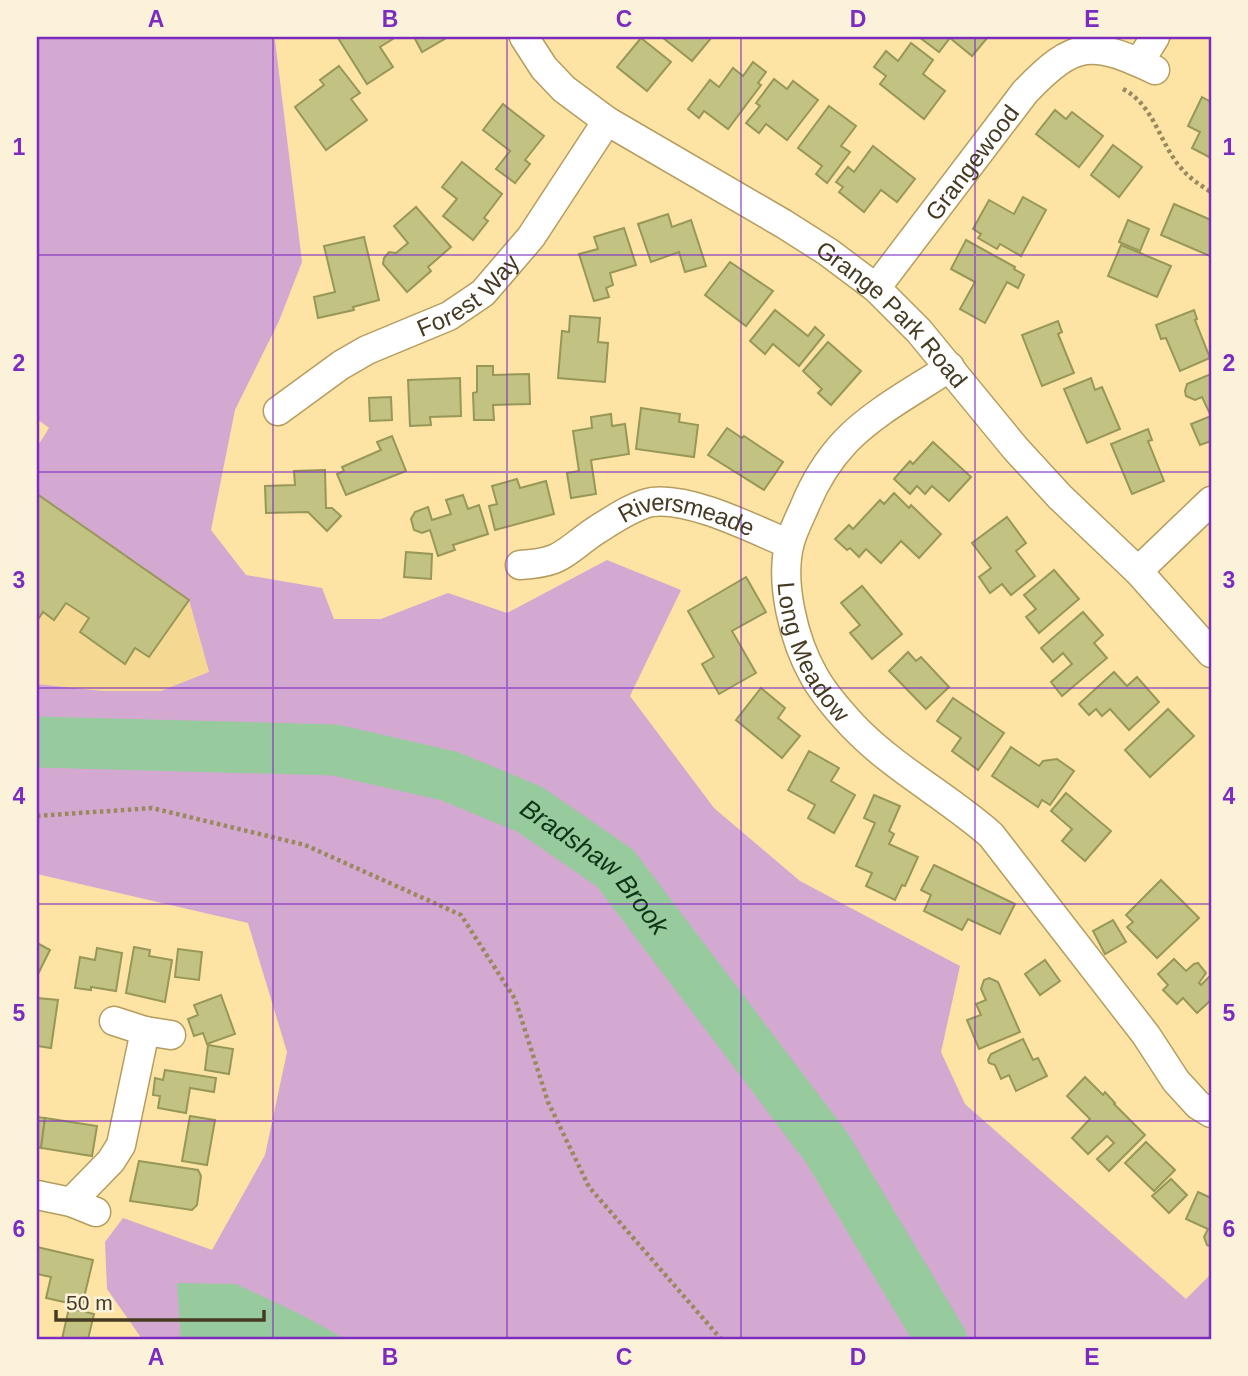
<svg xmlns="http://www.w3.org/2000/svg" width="1248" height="1376" font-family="Arial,sans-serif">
	<rect width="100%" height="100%" fill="#fde3a4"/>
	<polygon fill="#f5d892" points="37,494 189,600 209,673 161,691 103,691 37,684"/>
	<polygon fill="#d4a9d1" points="37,37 273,37 275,40 302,262 279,321 235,410 211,530 246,575 322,588 334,619 381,619 448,593 507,613 607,560 681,590 630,696 714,808 800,881 960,966 941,1052 965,1104 1186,1299 1211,1274 1211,1339 142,1339 107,1289 105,1242 123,1218 212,1250 265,1155 287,1052 248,923 37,874 37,684 103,691 161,691 209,672 189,600 37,494 37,447 49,428 37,419"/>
	<polygon fill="#97ca9d" points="177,1283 236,1284 300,1314 345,1339 181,1339"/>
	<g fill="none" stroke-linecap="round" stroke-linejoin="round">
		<path stroke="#97ca9d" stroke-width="51" id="s1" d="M37,742L335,750L449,776L529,809L615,868L827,1148L941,1339"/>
	</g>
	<g fill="#c2c282" stroke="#979758" stroke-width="2">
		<polygon points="340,37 396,37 380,47 393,67 367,84 338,38"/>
		<polygon points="414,37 448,37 422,52"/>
		<polygon points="662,37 712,37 692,61"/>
		<polygon points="919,37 988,37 972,56 950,38 939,52"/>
		<polygon points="641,38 671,62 647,91 617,67"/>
		<polygon points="911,43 933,60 923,74 945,91 924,119 880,84 886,76 874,67 886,51 898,61"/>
		<polygon points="753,62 766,72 758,83 761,85 728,129 704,111 699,118 688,109 710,80 719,87 733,68 743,76"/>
		<polygon points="339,66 360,93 351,99 367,120 326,150 295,107 324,85 320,80"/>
		<polygon points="774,79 787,89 793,81 818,100 787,140 766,124 759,133 746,123 760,106 756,103"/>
		<polygon points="1202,97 1211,102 1211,158 1192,148 1200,132 1188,126"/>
		<polygon points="503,104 544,136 525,160 530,164 515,183 496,169 510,151 483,130"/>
		<polygon points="829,106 856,126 841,146 850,152 827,183 816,174 822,166 798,148"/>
		<polygon points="1055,110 1066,119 1072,112 1103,136 1079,167 1036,134"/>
		<polygon points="1113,145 1142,167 1119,197 1091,175"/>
		<polygon points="873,146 915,179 897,202 881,190 864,212 839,192 843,187 836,182 848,167 854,172"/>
		<polygon points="462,162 502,194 484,218 488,221 473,240 443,216 457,199 442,187"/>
		<polygon points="1023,197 1046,210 1021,256 1000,244 997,249 978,238 981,234 973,229 989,200 1014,214"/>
		<polygon points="1174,204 1211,220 1210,256 1161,235"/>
		<polygon points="416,207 451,247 428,267 431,271 407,292 383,264 384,258 389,252 396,253 408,243 394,226"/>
		<polygon points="668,214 672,227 691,220 706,266 685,272 679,252 651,262 638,224"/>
		<polygon points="1128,220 1149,229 1140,251 1119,242"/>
		<polygon points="624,228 636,265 610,273 613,285 606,288 609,297 594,301 579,254 598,249 594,237"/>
		<polygon points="364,237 379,300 353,307 354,310 318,318 314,297 335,292 324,246"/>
		<polygon points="966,240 1015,267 1014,269 1024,275 1018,288 1007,282 985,323 960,309 975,282 951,269"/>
		<polygon points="1121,245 1171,266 1157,297 1108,276"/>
		<polygon points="730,262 773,291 746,326 705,295"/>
		<polygon points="775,310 808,336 815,327 824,335 799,366 773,344 765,354 750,341"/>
		<polygon points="1194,310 1197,319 1195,320 1210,358 1180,371 1166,338 1161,339 1156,325"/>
		<polygon points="570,316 600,318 598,342 608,343 605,382 558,378 562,331 569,332"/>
		<polygon points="1058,321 1062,332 1058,334 1074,373 1042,386 1022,335"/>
		<polygon points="828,342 861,371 831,405 818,393 822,389 803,371"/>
		<polygon points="477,366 493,366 493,375 529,374 530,404 493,405 494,420 474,420 473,393 477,392"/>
		<polygon points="1211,374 1211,441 1200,445 1191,424 1211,416 1202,397 1195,400 1186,396 1185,391 1187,384"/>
		<polygon points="460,378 461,416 430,417 431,425 410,426 408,380"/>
		<polygon points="1091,378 1095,390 1102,387 1120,429 1087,443 1064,389"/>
		<polygon points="391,397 392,420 370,421 369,398"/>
		<polygon points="641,408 680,414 679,422 698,425 694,457 636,449"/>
		<polygon points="611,414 612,426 625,424 629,454 591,460 596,494 571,498 567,473 579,471 573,431 592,428 591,417"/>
		<polygon points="727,428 742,438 744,436 783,462 764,490 708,455"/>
		<polygon points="1148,429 1152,440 1148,441 1164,481 1132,494 1111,444"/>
		<polygon points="392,436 406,471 346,495 337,474 344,471 342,467 381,450 377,442"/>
		<polygon points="933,442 971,477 949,501 932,486 925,494 917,486 910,494 894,479 910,461 913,464"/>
		<polygon points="325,470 326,508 332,508 341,516 327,531 308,512 266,513 265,486 295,485 294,471"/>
		<polygon points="517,479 520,488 546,481 554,514 495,530 489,506 497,504 492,486"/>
		<polygon points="894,493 909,508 911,505 941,534 919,558 901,541 881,563 866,549 859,557 850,548 847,550 835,539 849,525 853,529 880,500 884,504"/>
		<polygon points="37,494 189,600 149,657 135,648 125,664 80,632 89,618 66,603 54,620 43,612 37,621"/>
		<polygon points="463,495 468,509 479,505 488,534 453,545 455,550 438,556 430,530 422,533 414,530 411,519 415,512 428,507 432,520 451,514 446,500"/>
		<polygon points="1007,517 1026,543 1016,551 1035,576 1011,595 1002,584 990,593 979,577 991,568 972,543"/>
		<polygon points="406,552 432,554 431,579 404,577"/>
		<polygon points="1054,570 1079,599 1039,633 1026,617 1036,609 1024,595"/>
		<polygon points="746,577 766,612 732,631 756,673 719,694 702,664 714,657 688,611"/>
		<polygon points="862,586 902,634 872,659 850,633 860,625 841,603"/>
		<polygon points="1083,612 1103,635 1094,643 1107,658 1062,696 1051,682 1072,664 1063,653 1053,662 1041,648"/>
		<polygon points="908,652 916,661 921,657 949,687 926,709 889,671"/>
		<polygon points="1114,672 1127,686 1137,677 1159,702 1129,730 1110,709 1102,716 1096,709 1089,715 1079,704"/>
		<polygon points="761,688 785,708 778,718 800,736 782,758 736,720"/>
		<polygon points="953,698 1004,733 978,770 952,751 961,738 937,721"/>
		<polygon points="1168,709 1194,736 1150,777 1125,750"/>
		<polygon points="1011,747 1039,766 1043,761 1057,759 1074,771 1050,805 1042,800 1038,807 992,776"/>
		<polygon points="809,751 839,768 831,781 855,795 834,833 808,818 815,805 788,790"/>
		<polygon points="1066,793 1111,831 1085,861 1062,841 1072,829 1051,811"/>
		<polygon points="874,795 900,806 889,831 894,834 889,844 918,857 905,886 902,885 895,900 866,886 872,873 856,866 875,823 864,818"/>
		<polygon points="934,865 1015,904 1000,934 968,919 962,930 924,911 931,895 921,890"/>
		<polygon points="1161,880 1199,918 1157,958 1127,927 1133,922 1126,915"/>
		<polygon points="1113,920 1126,942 1105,954 1093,931"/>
		<polygon points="37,943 50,950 37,976"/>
		<polygon points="134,947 150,950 149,956 172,960 165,1002 126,993"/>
		<polygon points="97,948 122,953 116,991 91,987 91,990 75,988 80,957 95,960"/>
		<polygon points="178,949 202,952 199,980 175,977"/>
		<polygon points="1174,959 1186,971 1194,964 1198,963 1206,973 1199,983 1201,985 1211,975 1211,1000 1197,1013 1183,998 1177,1004 1163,990 1168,985 1158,974"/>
		<polygon points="1045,960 1060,981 1040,995 1025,974"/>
		<polygon points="989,978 998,982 1020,1032 979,1049 967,1020 981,1015 976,1004 986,1000 981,989 984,980"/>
		<polygon points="221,995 235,1034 207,1044 203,1033 194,1036 188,1019 198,1015 194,1005"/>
		<polygon points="37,998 58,1000 51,1048 37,1046"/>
		<polygon points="1023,1039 1033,1060 1038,1058 1047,1076 1016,1091 1009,1075 1001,1079 995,1065 989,1063 988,1060 991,1054"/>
		<polygon points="208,1045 233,1049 229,1074 205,1070"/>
		<polygon points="165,1070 216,1078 214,1092 190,1088 186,1113 158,1108 160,1096 153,1095 155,1078 163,1080"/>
		<polygon points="1085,1077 1103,1095 1105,1092 1115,1103 1114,1104 1145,1135 1109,1171 1097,1159 1114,1143 1107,1136 1088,1154 1072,1138 1090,1119 1067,1096"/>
		<polygon points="190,1116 215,1120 207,1165 182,1161"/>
		<polygon points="37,1117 45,1118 41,1148 37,1147"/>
		<polygon points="45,1118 97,1126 92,1156 41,1148"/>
		<polygon points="1146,1142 1175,1170 1154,1191 1125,1163"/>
		<polygon points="139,1161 198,1170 201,1176 197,1205 192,1210 130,1201"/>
		<polygon points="1171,1179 1187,1195 1169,1213 1152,1196"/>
		<polygon points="1198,1192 1211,1198 1211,1247 1207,1245 1204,1237 1208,1229 1186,1219"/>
		<polygon points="37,1247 93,1260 82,1306 46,1298 51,1277 37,1274"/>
		<polygon points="69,1308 94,1314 88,1339 62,1339"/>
	</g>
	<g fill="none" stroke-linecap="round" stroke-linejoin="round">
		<g stroke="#b59d60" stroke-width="31">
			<g id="minor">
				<path id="s2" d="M524,37L544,68L564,89L607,121L784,224L828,252L876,288L919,331L1015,448L1060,497L1138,571L1211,653"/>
				<polyline points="1136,61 1145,53 1155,37"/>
				<path id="s3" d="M876,288L1025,92C1075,40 1091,40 1155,70"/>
				<path id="s4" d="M950,367C916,390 875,411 846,441C827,461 814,483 804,508C799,519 793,531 790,542C779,582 794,641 814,676C824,694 839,711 853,726C894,769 947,796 991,835L1146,1035L1176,1081L1198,1105L1211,1113"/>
				<path id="s5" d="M278,411L341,365L367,350L449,316L483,293L531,237L607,121"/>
				<path id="s6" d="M520,565C562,563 563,553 595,531C611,521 634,505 652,502C691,497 753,529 789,544"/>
				<polyline points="1138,571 1211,501"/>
				<polyline points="114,1021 145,1031 171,1035"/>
				<polyline points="37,1195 71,1202 96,1212"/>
				<polyline points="71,1202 111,1161 121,1145 145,1031"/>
			</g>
		</g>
		<g stroke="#9a885e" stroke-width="4.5" stroke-dasharray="3.5 3.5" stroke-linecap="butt">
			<path d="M1123,89C1155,106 1159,143 1181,168C1189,178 1200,185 1211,192"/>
			<polyline points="37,816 152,808 305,845 461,915 515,999 548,1102 589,1187 721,1339"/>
		</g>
		<use href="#minor" stroke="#fff" stroke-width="28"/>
	</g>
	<path fill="none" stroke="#7b2cbf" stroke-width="2" stroke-opacity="0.55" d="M273,37V1339M507,37V1339M741,37V1339M975,37V1339M37,255H1211M37,472H1211M37,688H1211M37,904H1211M37,1121H1211"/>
	<g text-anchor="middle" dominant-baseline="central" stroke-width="6" stroke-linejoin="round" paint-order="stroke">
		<g font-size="24" fill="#463b22" stroke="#fcf2da">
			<text stroke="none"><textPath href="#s3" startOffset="158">Grangewood</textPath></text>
			<text stroke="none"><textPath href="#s5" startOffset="224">Forest Way</textPath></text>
			<text stroke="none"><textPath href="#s2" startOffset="466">Grange Park Road</textPath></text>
			<text stroke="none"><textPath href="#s6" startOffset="184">Riversmeade</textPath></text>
			<text stroke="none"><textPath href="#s4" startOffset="360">Long Meadow</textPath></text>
		</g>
		<g font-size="26" font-style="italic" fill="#0e3417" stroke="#fcf2da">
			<text stroke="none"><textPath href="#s1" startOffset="590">Bradshaw Brook</textPath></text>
		</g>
	</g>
	<rect width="1248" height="1376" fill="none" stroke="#fcf2da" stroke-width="77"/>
	<path d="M56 1310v10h208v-10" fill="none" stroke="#463b22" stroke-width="3.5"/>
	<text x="66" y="1310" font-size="21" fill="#463b22" stroke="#fcf2da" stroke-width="5" paint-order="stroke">50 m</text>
	<rect x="38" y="38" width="1172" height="1300" fill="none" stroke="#7b2cbf" stroke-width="2.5"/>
	<g font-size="23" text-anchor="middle" font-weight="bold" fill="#7b2cbf">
		<text x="156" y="27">A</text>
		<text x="390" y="27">B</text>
		<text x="624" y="27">C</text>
		<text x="858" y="27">D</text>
		<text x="1092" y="27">E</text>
		<text x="19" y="155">1</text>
		<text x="1229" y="155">1</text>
		<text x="19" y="371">2</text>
		<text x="1229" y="371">2</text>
		<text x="19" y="588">3</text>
		<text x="1229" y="588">3</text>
		<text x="19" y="804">4</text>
		<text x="1229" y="804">4</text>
		<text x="19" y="1021">5</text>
		<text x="1229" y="1021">5</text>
		<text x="19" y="1237">6</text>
		<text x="1229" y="1237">6</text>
		<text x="156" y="1365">A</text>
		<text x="390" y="1365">B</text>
		<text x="624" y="1365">C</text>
		<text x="858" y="1365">D</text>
		<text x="1092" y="1365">E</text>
	</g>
</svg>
